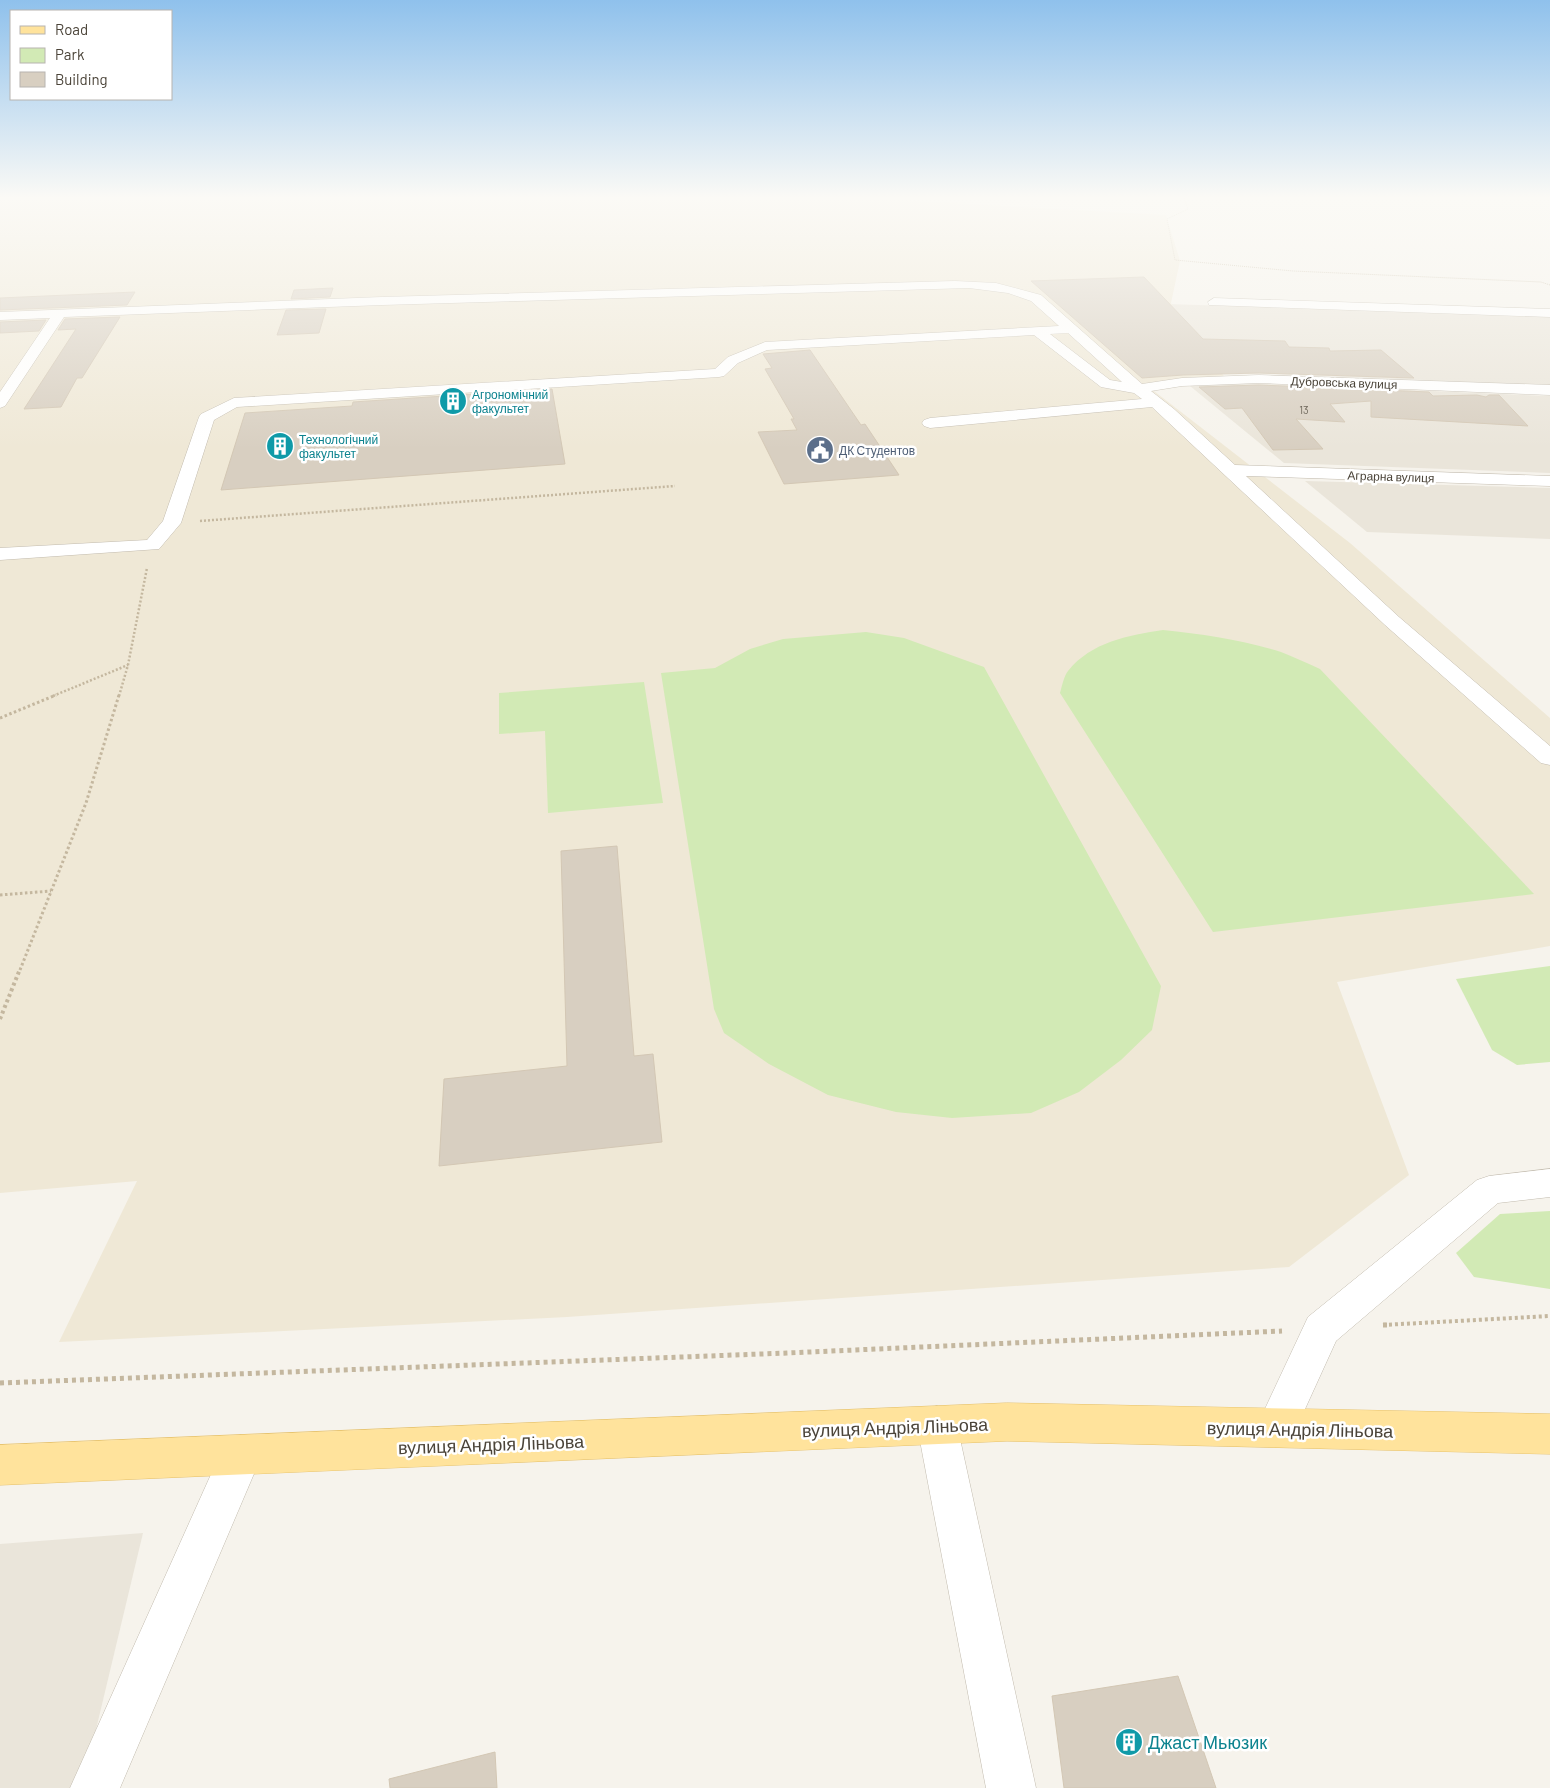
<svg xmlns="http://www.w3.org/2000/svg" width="1550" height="1788" font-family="Barlow,sans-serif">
	<rect width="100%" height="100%" fill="#f6f3ec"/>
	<g fill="#eae5da">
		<polygon points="1165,304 1550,316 1550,385 1222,372"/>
		<polygon points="1244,383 1550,396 1550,473 1284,463 1190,386"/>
		<polygon points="1305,481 1550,488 1550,539 1367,532"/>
		<polygon points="143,1533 82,1788 0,1788 0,1544"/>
	</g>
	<polygon fill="#efe8d6" points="0,198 861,198 1166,215 1180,261 1171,303 1186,337 1224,376 1145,384 1350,543 1550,718 1550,946 1337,982 1409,1175 1289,1267 567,1317 59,1342 137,1181 0,1193"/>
	<g fill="#d2eab5">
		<path d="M1163,630C1203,634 1243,640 1281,652C1294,657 1307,663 1320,669L1534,894L1213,932L1060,693C1062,686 1064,676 1068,671C1091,642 1129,635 1163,630Z"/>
		<polygon points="866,632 904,638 984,667 1161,986 1152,1030 1121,1060 1079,1092 1031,1113 952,1118 896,1112 828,1095 769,1064 724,1033 714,1009 661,673 715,668 750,649 783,639"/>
		<polygon points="644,682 663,803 548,813 545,731 499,734 499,693"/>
		<polygon points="1550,966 1550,1062 1517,1065 1492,1050 1456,979"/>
		<polygon points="1550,1211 1550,1289 1474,1277 1456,1253 1500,1214"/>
	</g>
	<g fill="#d8cfc1" stroke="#d3c7b4">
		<polygon points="1144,277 1203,339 1285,341 1289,347 1329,348 1330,351 1381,350 1414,378 1259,373 1183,375 1142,378 1031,281"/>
		<polygon points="333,288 330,297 291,299 294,290"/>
		<polygon points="135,292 127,305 0,310 0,298"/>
		<polygon points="326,309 319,333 277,335 286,310"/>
		<polygon points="120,317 82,378 77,378 61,407 24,409 76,329 58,330 65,319"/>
		<polygon points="46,320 39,331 0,333 0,322"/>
		<polygon points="810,350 861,425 865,424 899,475 784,484 758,432 797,430 791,419 794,419 765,369 772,368 763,354"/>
		<polygon points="1259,385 1429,392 1433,396 1477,395 1486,397 1489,395 1499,395 1528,426 1371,417 1371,401 1330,404 1345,422 1296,419 1323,449 1273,450 1242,408 1225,409 1199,387"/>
		<polygon points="552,389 565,464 221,490 245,413 352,406 353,402"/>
		<polygon points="617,846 634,1056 653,1054 662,1142 439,1166 444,1079 567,1066 561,851"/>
		<polygon points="1178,1676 1216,1788 1064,1788 1052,1696"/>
		<polygon points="495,1752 497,1788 390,1788 389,1779"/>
	</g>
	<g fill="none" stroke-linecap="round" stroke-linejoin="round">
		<g stroke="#c2bbae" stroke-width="1">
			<g id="minor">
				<path d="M955,281L996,283L1041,295L1142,384L1182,378L1259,375L1550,385V395L1259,383L1182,386L1151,391L1174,409L1235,465L1550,476V486L1246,476L1399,617L1550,746V765L1541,763L1385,625L1152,407L930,428L924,426L922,423L924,420L930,418L1142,399L1134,393L1101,387L1034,335L767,350L738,363L724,376L719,377L237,407L214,420L181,523L159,549L0,560V548L147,540L163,521L199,417L201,414L234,398L715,369L728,357L765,342L1059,326L1031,301L1008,293L969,288L382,305L64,317L5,406L0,408V392L50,318L0,320V312L382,297ZM1068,333L1122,382L1110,380L1050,334Z"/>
				<polygon points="1214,298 1550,309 1550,317 1209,305 1208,302"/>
				<polygon points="1550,1169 1550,1197 1498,1203 1336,1341 1290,1442 1276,1447 1262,1442 1256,1428 1308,1317 1477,1180 1489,1176"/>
				<polygon points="937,1406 951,1411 957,1425 1036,1788 986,1788 917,1425 923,1411"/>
				<polygon points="241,1435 256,1441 262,1455 120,1788 70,1788 226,1441"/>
			</g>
		</g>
		<g stroke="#e6c16a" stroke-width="1">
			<polygon id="major" points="1007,1403 1550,1414 1550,1454 1007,1441 0,1485 0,1445"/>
		</g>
		<polyline stroke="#c4b79f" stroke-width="1" stroke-dasharray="1 1" stroke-linecap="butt" points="1184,198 1188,209 1167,219 1175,260 1293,271 1541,282 1550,285"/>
		<g stroke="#c4b79f" stroke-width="2.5" stroke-dasharray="2 2" stroke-linecap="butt">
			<polyline points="200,521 675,486"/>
			<polyline points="53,696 128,665"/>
			<polyline points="119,696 128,665 147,568"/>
		</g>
		<g stroke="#c4b79f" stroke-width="3" stroke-dasharray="2.5 2.5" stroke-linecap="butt">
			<polyline points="0,718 56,695"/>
			<polyline points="0,895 51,891"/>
			<polyline points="20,970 86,803 119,695"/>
		</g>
		<g stroke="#c4b79f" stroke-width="4" stroke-dasharray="3 3" stroke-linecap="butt">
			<polyline points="0,1019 20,969"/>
			<polyline points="1383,1325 1550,1316"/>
		</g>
		<g stroke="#c4b79f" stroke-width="5" stroke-dasharray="4 4" stroke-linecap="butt">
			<polyline points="1383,1325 1391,1325"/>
			<polyline points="0,1383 787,1353 1282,1331"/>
		</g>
		<use href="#minor" fill="#fff" fill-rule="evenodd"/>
		<use href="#major" fill="#ffe39c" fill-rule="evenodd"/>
	</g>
	<linearGradient id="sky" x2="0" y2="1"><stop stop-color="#8fc1ec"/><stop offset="0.44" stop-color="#fbfaf6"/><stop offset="1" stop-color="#fbfaf6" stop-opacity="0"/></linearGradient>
	<rect width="1550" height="449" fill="url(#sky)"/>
	<defs>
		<g id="building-disc" transform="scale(1.4375)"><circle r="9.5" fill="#0f9aa8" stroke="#fff"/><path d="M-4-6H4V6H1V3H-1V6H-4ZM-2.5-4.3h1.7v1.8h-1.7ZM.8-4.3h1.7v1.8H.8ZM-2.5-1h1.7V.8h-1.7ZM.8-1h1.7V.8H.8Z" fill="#fff"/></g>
		<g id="civic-disc" transform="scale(1.4375)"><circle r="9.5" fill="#5c6f8a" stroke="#fff"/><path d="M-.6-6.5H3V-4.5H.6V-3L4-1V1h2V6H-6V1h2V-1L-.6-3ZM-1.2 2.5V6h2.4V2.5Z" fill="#fff"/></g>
	</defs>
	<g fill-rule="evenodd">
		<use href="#building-disc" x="453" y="401"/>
		<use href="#building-disc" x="280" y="446"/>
		<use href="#civic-disc" x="820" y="450"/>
		<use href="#building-disc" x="1129" y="1742"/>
	</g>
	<g text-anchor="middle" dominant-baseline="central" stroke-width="5" stroke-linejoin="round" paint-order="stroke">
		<g font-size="11" fill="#6e675b">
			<text x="1304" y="409">13</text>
		</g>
		<g font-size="12" fill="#4b4439" stroke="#fff">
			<text transform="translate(1344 382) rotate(2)">Дубровська вулиця</text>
			<text transform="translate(1391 476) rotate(2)">Аграрна вулиця</text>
		</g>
		<g font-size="12" fill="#0d838f" stroke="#fff" text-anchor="start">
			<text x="472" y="394">Агрономічний<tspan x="472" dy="14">факультет</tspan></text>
			<text x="299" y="439">Технологічний<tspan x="299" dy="14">факультет</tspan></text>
		</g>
		<g font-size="12" fill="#4e5e75" stroke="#fff" text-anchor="start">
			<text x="839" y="450">ДК Студентов</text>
		</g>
		<g font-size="18" fill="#4b4439" stroke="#fff">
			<text transform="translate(895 1427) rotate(-2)">вулиця Андрія Ліньова</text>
			<text transform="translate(1300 1429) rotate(1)">вулиця Андрія Ліньова</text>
			<text transform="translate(491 1444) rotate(-2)">вулиця Андрія Ліньова</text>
		</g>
		<g font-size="18" fill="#0d838f" stroke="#fff" text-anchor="start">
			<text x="1148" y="1742">Джаст Мьюзик</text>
		</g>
	</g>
	<rect x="10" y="10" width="162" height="90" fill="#ffffff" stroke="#b7b4b0"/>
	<rect x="20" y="26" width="25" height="8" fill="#ffe39c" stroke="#b7b4b0"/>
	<text x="55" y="35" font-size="15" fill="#4b4439">Road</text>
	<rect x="20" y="48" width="25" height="15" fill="#d2eab5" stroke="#b7b4b0"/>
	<text x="55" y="60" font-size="15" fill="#4b4439">Park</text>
	<rect x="20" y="72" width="25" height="15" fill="#d8cfc1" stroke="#b7b4b0"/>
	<text x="55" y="85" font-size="15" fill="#4b4439">Building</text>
</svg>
